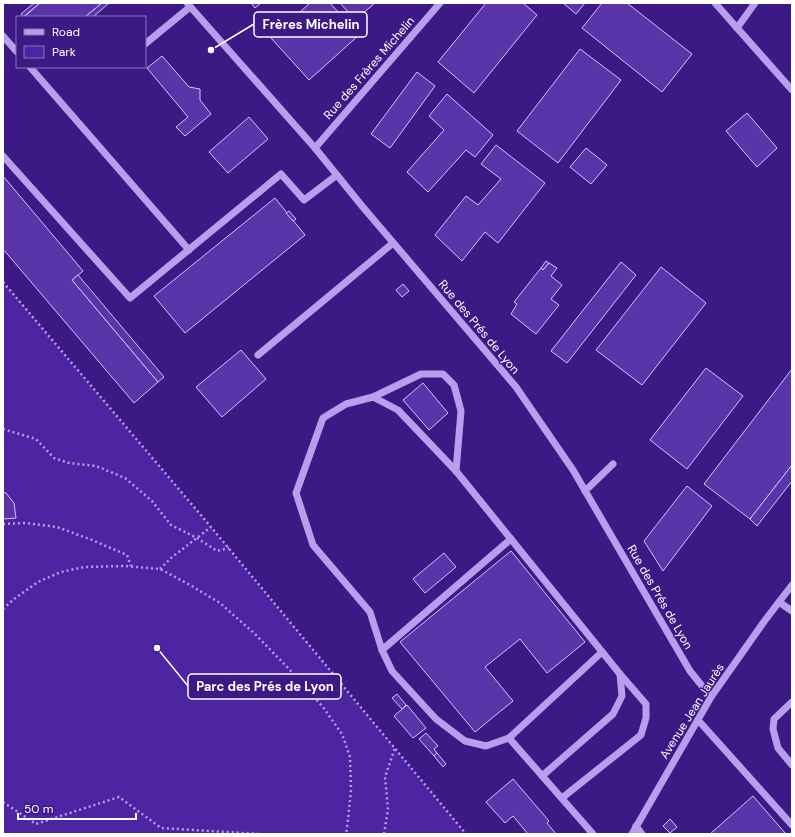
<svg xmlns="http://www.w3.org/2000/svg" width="795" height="837" font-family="'DM Sans',sans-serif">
	<rect width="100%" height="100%" fill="#3d1986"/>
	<polygon fill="#4d24a1" points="3,282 211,527 466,834 3,834"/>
	<g fill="#5a34a9" stroke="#d5c4f9">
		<polygon points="34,3 40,3 23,17 21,14"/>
		<polygon points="40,3 102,3 85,17 24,17"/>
		<polygon points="102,3 109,3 93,17 85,17"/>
		<polygon points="251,3 261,3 255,8"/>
		<polygon points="310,3 330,3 359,35 309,80 271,38"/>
		<polygon points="340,3 375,3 355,20"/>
		<polygon points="486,3 523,3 537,15 474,93 438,62"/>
		<polygon points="563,3 585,3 576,14"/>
		<polygon points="602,3 627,3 692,54 662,92 582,28"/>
		<polygon points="580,49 621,80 558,163 517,131"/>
		<polygon points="162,56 189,87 200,89 200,100 211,114 185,136 176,127 188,117 147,68"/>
		<polygon points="417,72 435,86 390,148 371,134"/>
		<polygon points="447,94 493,135 475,157 466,150 428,192 407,172 444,130 429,116"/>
		<polygon points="747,113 777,148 757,167 726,131"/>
		<polygon points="249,117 268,139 228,173 209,152"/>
		<polygon points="496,145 545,183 498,243 485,232 462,261 435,235 466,196 478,205 501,179 481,164"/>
		<polygon points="586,148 607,165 591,184 570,167"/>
		<polygon points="3,176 83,271 72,280 158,382 134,403 3,249"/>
		<polygon points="275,198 305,235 185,333 154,296"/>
		<polygon points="289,211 296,219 293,221 286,213"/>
		<polygon points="546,261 549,263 543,270 541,268"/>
		<polygon points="621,262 636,275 567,363 551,351"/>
		<polygon points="549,263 557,268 551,276 562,285 551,299 559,305 536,334 511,314 517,304 514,302 541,268 543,270"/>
		<polygon points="661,267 706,303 642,385 596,350"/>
		<polygon points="78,275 164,377 158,382 72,280"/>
		<polygon points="403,284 409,291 402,297 396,290"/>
		<polygon points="241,350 266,379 222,417 196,387"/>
		<polygon points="706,368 743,396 687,469 650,440"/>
		<polygon points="792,369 792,465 750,519 704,484"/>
		<polygon points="423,383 448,413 429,430 403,400"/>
		<polygon points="792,465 792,481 757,526 750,519"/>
		<polygon points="687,486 712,506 663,571 644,541"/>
		<polygon points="3,492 6,493 14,503 16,518 3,519"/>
		<polygon points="511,551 585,642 547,673 520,639 485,667 513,701 475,732 400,642"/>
		<polygon points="444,553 456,567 425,593 413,579"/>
		<polygon points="397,694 406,705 402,709 392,698"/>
		<polygon points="407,705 426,728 413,738 394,716"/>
		<polygon points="426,733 438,746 434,749 437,753 434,756 419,739"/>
		<polygon points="437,753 446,764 443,767 434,756"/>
		<polygon points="513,779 549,821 547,823 556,834 528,834 513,816 505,823 486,802"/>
		<polygon points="753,796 786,834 710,834"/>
		<polygon points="670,819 677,827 670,833 663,826"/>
	</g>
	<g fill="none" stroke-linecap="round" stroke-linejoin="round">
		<g stroke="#b89fed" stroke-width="2.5" stroke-dasharray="2 3" stroke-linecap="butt">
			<polyline points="3,282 211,527 466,834"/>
			<polyline points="3,429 36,439 54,458 69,463 96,466 125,478 152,501 171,525 197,538 217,551 229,548"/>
			<polyline points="3,524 25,523 57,527 92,540 127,555 131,566"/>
			<polyline points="160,569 171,558 211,527"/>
			<polyline points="3,609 14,599 38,582 61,572 84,567 125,566 160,569 190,585 220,603 255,634 290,670 323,707 342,734 350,757 351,790 348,820 346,834"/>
			<polyline points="3,802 36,824 119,797 161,828 260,834"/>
			<polyline points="384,834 388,809 385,777 395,748"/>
		</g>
		<g stroke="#b89fed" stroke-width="7">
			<polyline points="187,3 315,148 362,206 516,387 573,470 690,671 711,697"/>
			<polyline points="715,3 792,90"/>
			<polyline points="737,28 755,3"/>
			<polyline points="3,36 17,52"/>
			<polyline points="145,44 190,7"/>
			<polyline points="30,67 189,250"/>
			<polyline points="315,148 440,3"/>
			<polyline points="3,156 130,298 281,174 304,200 337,175"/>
			<polyline points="258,355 393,243"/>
			<polyline points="373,397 421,374 443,374 454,385 461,411 456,471"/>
			<polyline points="585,491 613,464"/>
			<polyline points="779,602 792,611"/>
			<polyline points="382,650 511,539"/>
			<polyline points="792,702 774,719 773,729 778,748 792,765"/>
			<polyline points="698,720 792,825"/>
			<polyline points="509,738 602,652"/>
			<polyline points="542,776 613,714 622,696 620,674 456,471 398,410 373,397 346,404 323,418 296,493 313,545 370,612 382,650 392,671 436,719 465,741 486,746 509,738 593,834"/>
			<polyline points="562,798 641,735 646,718 646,704 620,674"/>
			<polyline points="636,826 642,834"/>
			<polyline points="632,834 711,697 763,623 792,585"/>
		</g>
	</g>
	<g text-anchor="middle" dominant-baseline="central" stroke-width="3" stroke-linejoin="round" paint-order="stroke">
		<g font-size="12" fill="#fff" stroke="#3d1986">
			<text transform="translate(369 68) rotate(-49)">Rue des Frères Michelin</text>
			<text transform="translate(479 327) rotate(50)">Rue des Prés de Lyon</text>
			<text transform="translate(660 597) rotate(60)">Rue des Prés de Lyon</text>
			<text transform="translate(692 711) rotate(-58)">Avenue Jean Jaurès</text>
		</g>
	</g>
	<path fill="none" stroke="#fff" stroke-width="1.5" d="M211 50L254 24M157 648L188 686"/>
	<g fill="#fff" stroke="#3d1986" stroke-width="1.5">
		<circle cx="211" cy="50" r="4"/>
		<circle cx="157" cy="648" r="4"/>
	</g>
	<g fill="#3d1986" stroke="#fff" stroke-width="1.5">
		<rect x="254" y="12" width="113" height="25" rx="4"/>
		<rect x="188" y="674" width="153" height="25" rx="4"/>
	</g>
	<g font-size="13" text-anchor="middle" font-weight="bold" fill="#fff">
		<text x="311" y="29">Frères Michelin</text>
		<text x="265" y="691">Parc des Prés de Lyon</text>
	</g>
	<rect width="795" height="837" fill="none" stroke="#ffffff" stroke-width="8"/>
	<rect x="16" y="16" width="130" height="52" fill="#3d1986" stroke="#8b75b6"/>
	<rect x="24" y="29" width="20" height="6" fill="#b89fed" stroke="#8b75b6"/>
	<text x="52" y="36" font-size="12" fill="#ffffff">Road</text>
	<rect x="24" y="46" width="20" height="12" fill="#4d24a1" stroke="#8b75b6"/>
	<text x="52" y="56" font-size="12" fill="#ffffff">Park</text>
	<path d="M18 813v6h118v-6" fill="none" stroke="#ffffff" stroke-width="2"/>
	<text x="24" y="813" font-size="12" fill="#ffffff" stroke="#3d1986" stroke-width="3" paint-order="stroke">50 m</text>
</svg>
